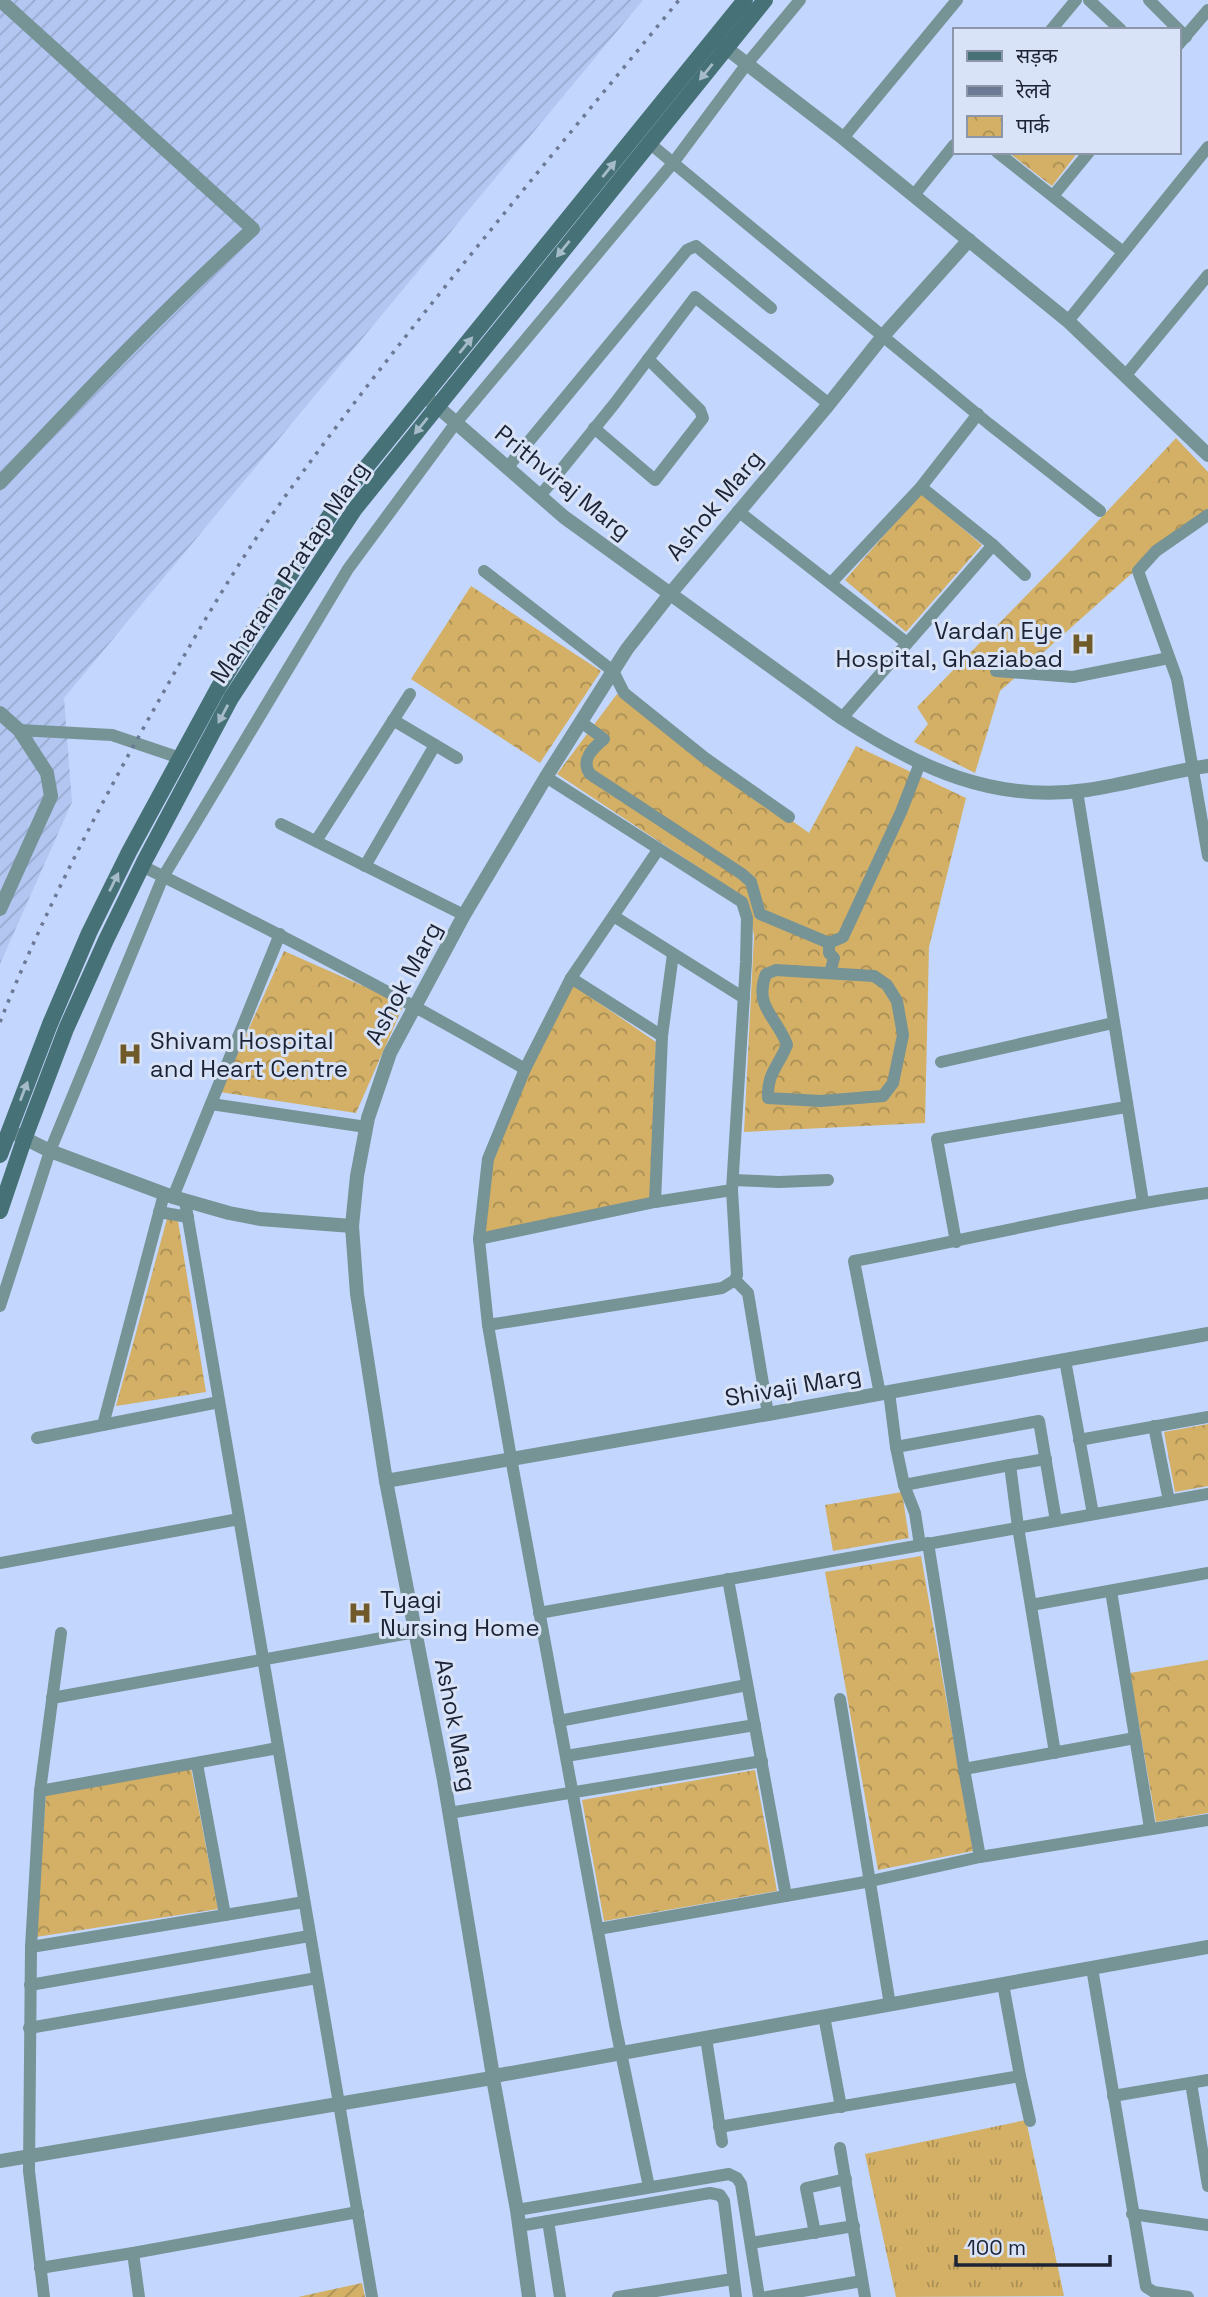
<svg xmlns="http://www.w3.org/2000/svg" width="1208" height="2297" font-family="'Space Grotesk','Noto Sans Devanagari',sans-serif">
	<defs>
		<pattern id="industrial-furrows" width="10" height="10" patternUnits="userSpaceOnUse" patternTransform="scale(1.75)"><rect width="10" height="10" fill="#b2c6f1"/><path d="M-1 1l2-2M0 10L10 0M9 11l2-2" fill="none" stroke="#98aacf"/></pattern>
		<pattern id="grass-tufts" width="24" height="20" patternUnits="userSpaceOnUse" patternTransform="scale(1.75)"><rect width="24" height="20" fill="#d3b066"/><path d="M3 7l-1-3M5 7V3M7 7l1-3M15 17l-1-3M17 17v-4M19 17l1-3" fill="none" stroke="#aa8f55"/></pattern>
		<pattern id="park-crowns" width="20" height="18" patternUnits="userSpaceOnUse" patternTransform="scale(1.75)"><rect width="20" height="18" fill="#d3b066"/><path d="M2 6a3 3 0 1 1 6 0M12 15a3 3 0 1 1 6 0" fill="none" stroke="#aa8f55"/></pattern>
		<pattern id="garden-furrows" width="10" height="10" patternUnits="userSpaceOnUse" patternTransform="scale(1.75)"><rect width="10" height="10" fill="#d3b066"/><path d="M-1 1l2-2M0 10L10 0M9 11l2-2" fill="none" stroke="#aa8f55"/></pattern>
	</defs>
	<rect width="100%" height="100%" fill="#c3d6fd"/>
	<polygon fill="url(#industrial-furrows)" points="0,0 643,0 64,698 72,802 0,964"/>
	<polygon fill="url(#grass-tufts)" points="1026,2120 1064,2296 896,2297 865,2154"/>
	<g fill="url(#park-crowns)">
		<polygon points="1008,152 1078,152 1052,186"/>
		<polygon points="1176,438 1208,472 1208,513 1130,575 1000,691 975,773 914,742 928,724 917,707 1067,554"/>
		<polygon points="921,493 982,545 906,632 845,580"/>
		<polygon points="471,586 601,671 540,763 411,679"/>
		<polygon points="617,694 809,833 856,746 966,798 929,947 925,1123 744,1132 754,936 750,911 740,895 557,774"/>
		<polygon points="284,951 404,1004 356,1113 220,1092"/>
		<polygon points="573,985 656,1042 650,1199 485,1233 491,1159 527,1063"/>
		<polygon points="168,1215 178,1221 206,1392 116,1406"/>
		<polygon points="1208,1424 1208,1486 1175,1492 1164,1432"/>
		<polygon points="902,1492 909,1538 833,1551 825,1505"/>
		<polygon points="921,1556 973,1851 878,1870 825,1572"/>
		<polygon points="1208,1660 1208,1813 1156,1822 1130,1673"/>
		<polygon points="191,1769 218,1909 36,1937 46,1793"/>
		<polygon points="755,1770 777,1891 604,1921 582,1800"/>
	</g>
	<polygon fill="url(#garden-furrows)" points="362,2283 365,2297 298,2297"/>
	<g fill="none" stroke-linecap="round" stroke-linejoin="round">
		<g stroke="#769396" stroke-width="12">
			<polyline points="1089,0 1121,30"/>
			<polyline points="1149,0 1186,37"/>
			<polyline points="1051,30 1076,0"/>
			<polyline points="1178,45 1208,10"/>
			<polyline points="843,138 957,0"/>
			<polyline points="648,142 989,424 1100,511"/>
			<polyline points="997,152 1123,252"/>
			<polyline points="914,195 954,145"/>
			<polyline points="1053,196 1089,152"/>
			<polyline points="1068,321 1208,147"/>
			<polyline points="1126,375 1208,275"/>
			<polyline points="594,428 655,480 703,418 700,410 648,359"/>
			<polyline points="507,468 687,250 696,246 771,308"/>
			<polyline points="921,487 993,545 1025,575"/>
			<polyline points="540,496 615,403 695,297 829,404"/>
			<polyline points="738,511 907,643"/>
			<polyline points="1208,515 1156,551 1138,571 1177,679 1208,856"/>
			<polyline points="484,571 613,671 624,693 705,758 789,817"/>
			<polyline points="831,583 921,487 978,414"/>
			<polyline points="996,671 1073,677 1169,658"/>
			<polyline points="842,718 993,545"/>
			<polyline points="393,720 457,758"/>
			<path d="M581,722L604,739C593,748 580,760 590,774L742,874L751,882L760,914L829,943"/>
			<polyline points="19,730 112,735 180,758"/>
			<polyline points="1077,791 1143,1202"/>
			<polyline points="281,824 464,915"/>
			<polyline points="316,841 410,694"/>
			<path d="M142,866C272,930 400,996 525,1069"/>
			<polyline points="365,866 435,745"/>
			<polyline points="615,917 744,998"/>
			<path d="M776,970L874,976L887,985L897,1001L903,1035L893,1083L883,1096L820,1101L768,1098C767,1073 778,1067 787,1045C778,1018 753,1007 766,974Z"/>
			<polyline points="830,973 834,958 829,953 829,943 843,937 901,812 920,763"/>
			<polyline points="571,978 662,1036 655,1202"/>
			<polyline points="662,1036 673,954"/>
			<polyline points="941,1062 1113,1023"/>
			<polyline points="211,1104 366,1127"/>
			<polyline points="733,1180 779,1182 828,1180"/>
			<polyline points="173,1197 280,934"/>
			<polyline points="185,1201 372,2297"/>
			<polyline points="159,1212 188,1217"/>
			<polyline points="479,1239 655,1202 732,1190"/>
			<polyline points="956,1242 937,1139 1126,1107"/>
			<polyline points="735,1280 748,1293 768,1414"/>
			<polyline points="0,1306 50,1151 163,877 348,569 455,424 673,163 746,65 800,0"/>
			<polyline points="488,1325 722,1288 735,1280 737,1275 732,1190 746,962 747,918 742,902 546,777"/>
			<polyline points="1065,1360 1093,1514"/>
			<polyline points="889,1392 896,1447 904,1485 915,1513 920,1545"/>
			<path d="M880,1394L854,1261C972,1239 1089,1210 1208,1193"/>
			<polyline points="103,1425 164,1194"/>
			<polyline points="1154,1426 1169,1501"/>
			<polyline points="37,1438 219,1402"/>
			<polyline points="1079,1440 1208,1417"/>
			<polyline points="896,1447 1039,1421 1056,1521"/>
			<polyline points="1010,1465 1046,1459"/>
			<polyline points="904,1485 1010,1465 1018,1527 1055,1753"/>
			<polyline points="928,1543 964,1769 980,1857"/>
			<polyline points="0,1563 239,1519"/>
			<polyline points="728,1579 786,1896"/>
			<polyline points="1111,1591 1150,1828"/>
			<polyline points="1031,1605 1208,1573"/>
			<polyline points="539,1613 1208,1494"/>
			<polyline points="52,1698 415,1632"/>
			<polyline points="840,1699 890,2005"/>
			<polyline points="559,1721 747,1685"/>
			<polyline points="566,1756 755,1725"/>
			<polyline points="197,1764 225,1915"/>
			<polyline points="964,1769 1135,1738"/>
			<polyline points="40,1791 278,1748"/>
			<polyline points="449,1813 762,1761"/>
			<polyline points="598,1929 871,1881 980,1857 1208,1820"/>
			<polyline points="31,1947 304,1902"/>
			<polyline points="1092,1968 1146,2287 1154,2292 1188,2297"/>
			<polyline points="30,1985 309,1936"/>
			<polyline points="824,2016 841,2107"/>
			<polyline points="29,2028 317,1978"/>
			<polyline points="706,2038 722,2142"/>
			<polyline points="1020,2076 1030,2121"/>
			<polyline points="1191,2083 1208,2186"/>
			<polyline points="1113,2096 1208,2080"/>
			<polyline points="719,2127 1020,2076 1003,1984"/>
			<polyline points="840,2148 865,2297"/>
			<polyline points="649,2187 615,2024 511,1458 488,1325 479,1239 488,1159 525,1069 571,978 658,850"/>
			<polyline points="517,2210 729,2174 737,2178 741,2184 759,2297"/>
			<polyline points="1132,2214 1208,2225"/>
			<polyline points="548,2221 560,2297"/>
			<polyline points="519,2226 710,2193 720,2195 724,2201 736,2297"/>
			<polyline points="815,2233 806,2188 846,2179"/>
			<polyline points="751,2243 854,2226"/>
			<polyline points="133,2253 139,2297"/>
			<polyline points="40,2268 133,2253 358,2212"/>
			<polyline points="44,2297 29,2171 31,1947 40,1791 61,1633"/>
			<polyline points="618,2297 733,2279"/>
			<polyline points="767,2297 862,2281"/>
		</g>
		<g stroke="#769396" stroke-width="14">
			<polyline points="717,41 843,138 1068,321 1208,455"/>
			<path d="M431,401L564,517L842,718C919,768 993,803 1087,790C1128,784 1167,772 1208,766"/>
			<path d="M0,483C82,396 164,309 253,229L0,0"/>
			<polyline points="0,713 19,730 47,773 51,796 0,909"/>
			<polyline points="16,1134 50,1151 173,1197 229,1213 260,1219 352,1226"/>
			<polyline points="386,1481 768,1414 1208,1334"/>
			<polyline points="492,2070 444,1780 386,1481 357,1294 352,1226 357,1176 368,1118 390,1053 464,915 546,777 627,649 670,594 829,404 883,336 969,240"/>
			<polyline points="500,2075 1208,1947"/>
			<polyline points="494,2084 517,2210 529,2297"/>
			<polyline points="0,2161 486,2079"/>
		</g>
		<g stroke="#467277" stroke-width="16">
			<polyline points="0,1155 50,1024 89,933 129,852 217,690 254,629 342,497 745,0"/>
			<polyline points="0,1211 25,1137 66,1029 106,940 145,860 231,698 354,510 765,0"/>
		</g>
		<path stroke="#6c7995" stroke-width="3.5" stroke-dasharray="3.5 7" stroke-linecap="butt" d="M0,1022C43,914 96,812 153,711C192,641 232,571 279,505C404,330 544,166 679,0"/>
	</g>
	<defs><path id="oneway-solid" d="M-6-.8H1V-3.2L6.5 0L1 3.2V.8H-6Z" transform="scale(1.75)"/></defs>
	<g fill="#a6bbca">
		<use href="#oneway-solid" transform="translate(706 72) rotate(129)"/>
		<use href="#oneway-solid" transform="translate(609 169) rotate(-51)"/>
		<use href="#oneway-solid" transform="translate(563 249) rotate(129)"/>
		<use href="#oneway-solid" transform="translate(466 345) rotate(-51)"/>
		<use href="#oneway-solid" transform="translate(421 426) rotate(129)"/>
		<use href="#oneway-solid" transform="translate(223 714) rotate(118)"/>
		<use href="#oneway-solid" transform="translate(114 882) rotate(-64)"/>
		<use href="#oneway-solid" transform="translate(24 1091) rotate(-69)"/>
	</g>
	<defs>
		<g id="hospital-bare" transform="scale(1.89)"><path d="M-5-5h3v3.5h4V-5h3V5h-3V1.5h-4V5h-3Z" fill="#705a29" stroke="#d9e3f7" stroke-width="2.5" paint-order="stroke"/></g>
	</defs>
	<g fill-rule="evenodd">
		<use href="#hospital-bare" x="1083" y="644"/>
		<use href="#hospital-bare" x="130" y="1054"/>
		<use href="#hospital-bare" x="360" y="1613"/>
	</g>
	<g text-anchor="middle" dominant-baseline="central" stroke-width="6" stroke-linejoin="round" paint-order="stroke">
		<g font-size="24" fill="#1b2335" stroke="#d9e3f7">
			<text transform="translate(563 482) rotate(39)">Prithviraj Marg</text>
			<text transform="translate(714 505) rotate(-50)">Ashok Marg</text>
			<text transform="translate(289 572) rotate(-56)">Maharana Pratap Marg</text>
			<text transform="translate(403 983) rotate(-62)">Ashok Marg</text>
			<text transform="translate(793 1386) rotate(-10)">Shivaji Marg</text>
			<text transform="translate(456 1725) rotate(79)">Ashok Marg</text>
		</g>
		<g font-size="24" fill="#1b2335" stroke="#d9e3f7" text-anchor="start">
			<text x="1063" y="630" text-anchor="end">Vardan Eye<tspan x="1063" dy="28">Hospital, Ghaziabad</tspan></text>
			<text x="150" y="1040">Shivam Hospital<tspan x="150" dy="28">and Heart Centre</tspan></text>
			<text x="380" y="1599">Tyagi<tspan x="380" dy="28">Nursing Home</tspan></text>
		</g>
	</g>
	<rect x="953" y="28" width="228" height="126" fill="#d9e3f7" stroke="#8d96a9" stroke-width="2"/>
	<rect x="967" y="51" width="35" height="10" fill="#467277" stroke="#8d96a9" stroke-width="2"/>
	<text x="1016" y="63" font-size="21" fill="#1b2335">सड़क</text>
	<rect x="967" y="86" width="35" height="10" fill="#6c7995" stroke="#8d96a9" stroke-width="2"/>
	<text x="1016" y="98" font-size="21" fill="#1b2335">रेलवे</text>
	<rect x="967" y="116" width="35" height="21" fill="url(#park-crowns)" stroke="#8d96a9" stroke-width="2"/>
	<text x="1016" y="133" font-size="21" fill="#1b2335">पार्क</text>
	<path d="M956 2255v10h154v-10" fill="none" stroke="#1b2335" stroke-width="3.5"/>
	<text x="967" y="2255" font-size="21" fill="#1b2335" stroke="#d9e3f7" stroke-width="5" paint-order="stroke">100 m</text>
</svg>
